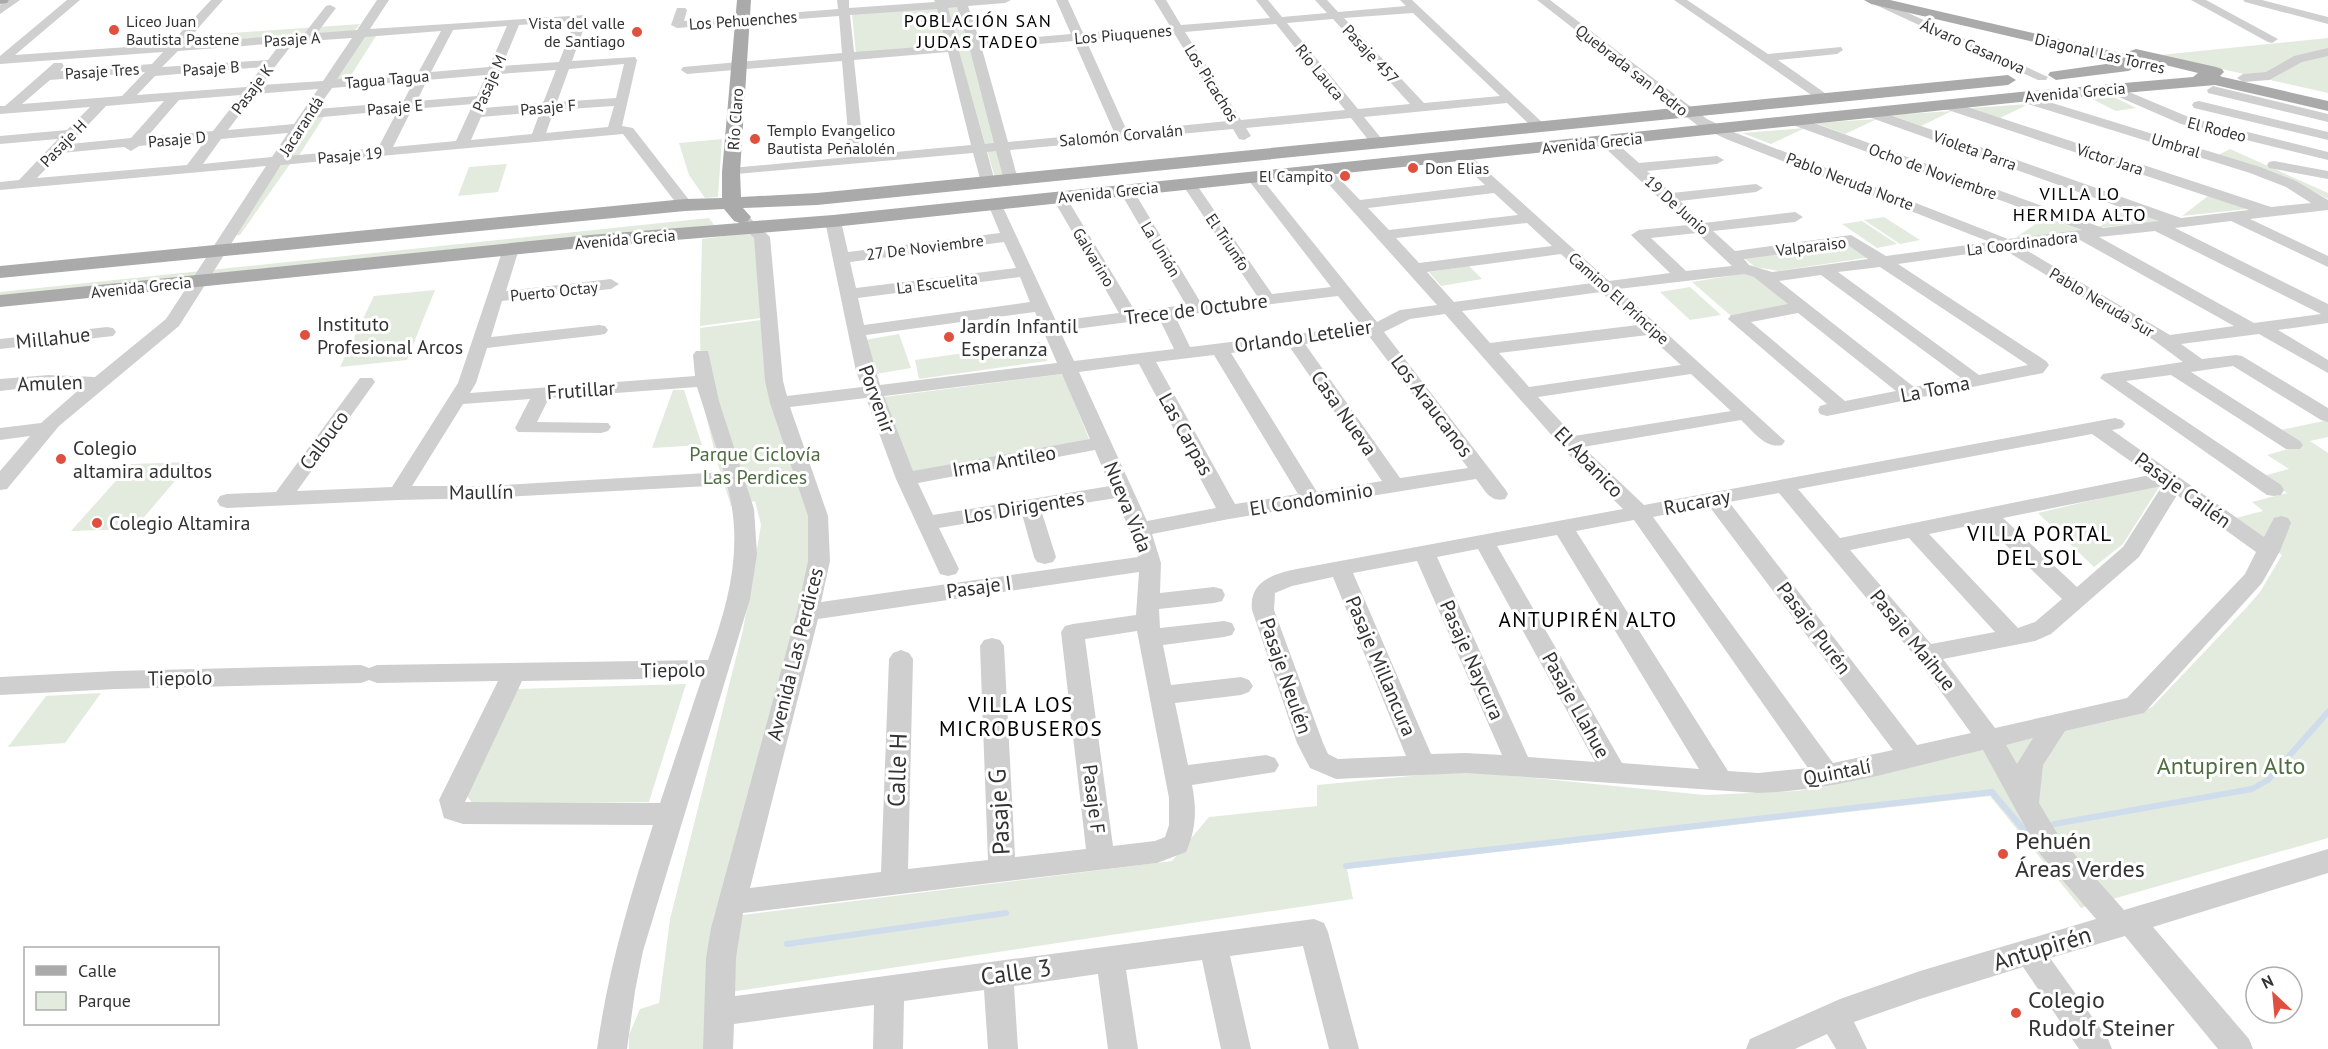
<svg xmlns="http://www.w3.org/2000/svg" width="2328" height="1049" font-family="'PT Sans',sans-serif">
	<rect width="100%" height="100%" fill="#fff"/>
	<g fill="#e3ebdf">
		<polygon points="944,0 957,0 1009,177 995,178"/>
		<polygon points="939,7 949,46 856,54 852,14"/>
		<polygon points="360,24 353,33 181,46 190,36"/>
		<polygon points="364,36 376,36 348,80 335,81"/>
		<polygon points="2328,38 2328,93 2160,55"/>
		<polygon points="2106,93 2136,108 2116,111 2086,96"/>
		<polygon points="2029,104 2000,118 1969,108"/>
		<polygon points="1952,111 1921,126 1891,115"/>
		<polygon points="314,115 325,115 298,157 286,158"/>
		<polygon points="1877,119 1845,134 1815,123"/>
		<polygon points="1805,128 1771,144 1742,133"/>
		<polygon points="722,139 718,197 705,198 689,175 679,143"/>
		<polygon points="2230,149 2328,193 2328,199 2295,182 2218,155"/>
		<polygon points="282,164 290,164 240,235 232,236"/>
		<polygon points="507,164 498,192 458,196 469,167"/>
		<polygon points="2208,196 2247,209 2182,216"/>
		<polygon points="2126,207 2165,221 2098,228"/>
		<polygon points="1884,217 1920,240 1900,244 1864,220"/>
		<polygon points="2046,217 2084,231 2015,238"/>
		<polygon points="709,218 714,225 0,297 0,292"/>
		<polygon points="1862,221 1897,244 1877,248 1842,224"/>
		<polygon points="754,232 761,318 700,326 702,239"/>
		<polygon points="1849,241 1871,257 1779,271 1755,267 1743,257"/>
		<polygon points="1469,266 1482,279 1441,286 1429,272"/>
		<polygon points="1747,273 1755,276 1791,306 1730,315 1692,282"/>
		<polygon points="1690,287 1721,315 1690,320 1660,292"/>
		<polygon points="435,290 407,360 340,367 374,296"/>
		<polygon points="761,320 809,509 817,559 716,911 709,957 705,1049 629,1049 629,1035 640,1009 659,1003 670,919 743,630 761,525 755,501 731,506 716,458 701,394 700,328"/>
		<polygon points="899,334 911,368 876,374 865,340"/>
		<polygon points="1040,342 1047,361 919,379 915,360"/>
		<polygon points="1063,374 1091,444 912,473 884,397"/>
		<polygon points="673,390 684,390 702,445 652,448"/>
		<polygon points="2328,420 2328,437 2310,441 2328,453 2328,838 2081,908 1990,796 1347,869 1353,899 730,992 735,916 1172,861 1209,817 1317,806 1317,785 1464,771 1705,795 1798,791 2135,715 2152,707 2246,608 2260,592 2282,555 2232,519 2263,511 2252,502 2287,493 2263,476 2289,469 2267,455 2299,446 2276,431"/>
		<polygon points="191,462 134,529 71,531 131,464"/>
		<polygon points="2161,484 2123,544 2094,567 2038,513"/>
		<polygon points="686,684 649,802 472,803 467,796 516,689"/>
		<polygon points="101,693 65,743 8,747 46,696"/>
	</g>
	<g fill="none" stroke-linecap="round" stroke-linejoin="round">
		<g stroke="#cfdcec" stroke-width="6">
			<polyline points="2054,824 2252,789 2268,780 2328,712"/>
			<polyline points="1346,866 1992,792 2024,830"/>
			<polyline points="787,944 1006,913"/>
		</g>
		<g fill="#cfcfcf" fill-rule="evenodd">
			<polygon points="7,0 20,0 0,14 0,5"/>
			<path d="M67,0H80L15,55L170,44L211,0H223L185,43L304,34L326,6L330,5L336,8L317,33L357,30L377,0H389L370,29L586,15L588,17L572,61L635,57L637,60L622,126L633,128L693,205L690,208H680L623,134L281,165L179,326L59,426L7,489L0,490V471L30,436L0,440V428L41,423L82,387L49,385L0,391V379L49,375L95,377L166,319L266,166L0,190V182L19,180L58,139L0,144V136L67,130L90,107L0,114V106H5L54,63H62L64,66L60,71L152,64L163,52L0,64V56ZM575,21L559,62L502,66L519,25ZM507,26L489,67L431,72L453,30ZM441,31L418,73L337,79L365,37ZM352,38L323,81L261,85L294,42ZM281,43L268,60L162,67L178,51ZM624,64L616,98L557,102L569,69ZM262,67L247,87L137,95L155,76ZM556,70L543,103L484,108L499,74ZM145,72L122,96L22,104L50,80ZM486,75L477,96L417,101L427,80ZM414,81L403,102L317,109L332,88ZM318,89L294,124L228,130L255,94ZM241,95L213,131L147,137L179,100ZM164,101L131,138L70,144L106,106ZM473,104L456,141L393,147L412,109ZM614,106L608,127L546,133L554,110ZM398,110L378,148L287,156L312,118ZM540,112L532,134L471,140L481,117ZM288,133L272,157L203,164L221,139ZM206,140L187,165L37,178L61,153L124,147L131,151L139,146Z"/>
			<path d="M837,0H849V8L935,2L934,0H1011L1005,3L968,6L980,42L1071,34L1056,0H1068L1083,33L1170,26L1154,0H1166L1181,25L1270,18L1256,0H1268L1282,17L1327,13L1315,0H1327L1338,12L1406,6L1400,0H1412L1546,126L1544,129H1534L1507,103L1364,117L1385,143L1378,147L1373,146L1351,118L1246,128L1251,136L1244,140L1239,139L1233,129L1010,150L1018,180L1011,184L1004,180L996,151L987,152L995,182L988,186L981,182L973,153L726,175L724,172L726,169L731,168L850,157L842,61L687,74L681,70L683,67L842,53L839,16L677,28L671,25L677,8H685L687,10L684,21L838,9ZM957,7L968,43L958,44L948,8ZM937,9L946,45L854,52L850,15ZM1413,13L1500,96L1424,103L1344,18ZM1333,19L1410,104L1358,109L1287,23ZM1276,24L1345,110L1241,120L1185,32ZM1174,33L1228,121L1127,131L1086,40ZM1074,41L1114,132L1008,142L982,49ZM970,50L994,143L985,144L959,51ZM948,52L971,145L864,155L854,60Z"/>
			<path d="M1537,0H1550L1707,119L1736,133L2008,239L2082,230L1790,124L1788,121L1790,118H1800L2103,228L2159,221L1866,116L1864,113L1871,109L1876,110L2181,218L2249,210L1942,108L1940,105L1942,102H1952L2271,207L2311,203L2286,187L2250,173L2015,100L2014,97L2015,94L2020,93L2260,167L2296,181L2328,200V210L2250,219L2328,256V267L2231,221L2175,228L2328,304V323L2278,330L2328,360V373L2259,334L2181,344L2202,359L2236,355L2242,356L2328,408V422L2321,420L2233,366L2191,372L2300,441L2303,445L2300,449H2286L2171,375L2126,381L2281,485L2284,490L2281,495L2274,496L2267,495L2100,378L2103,374L2109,373L2183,362L2152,339L2003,249L1898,264L2046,361L2049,365L2043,373L1827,416L1820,414L1818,410L1820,406L1827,404L1728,319L1731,315L1737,314L1788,304L1754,277L1745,274L1618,289L1785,441L1782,445C1765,449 1753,431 1741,420L1583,447L1644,505L2115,418L2122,420L2125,424L2122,428L2112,430L2264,537L2274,518L2281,516L2288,518L2291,523L2280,551L2262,583L2144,713L2065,731L2043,765L2039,803L2060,838L2124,910L2328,849V873L2153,927L2249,1039L2253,1049H2218L2125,936L2050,958L2108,1039L2112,1049H2079L2023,967L1920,999L1854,1022L1867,1049H1836L1827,1034L1795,1049H1746L1750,1039L1840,999L1920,971L2096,919L2040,854L1983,750C1909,767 1834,791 1758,793L1466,773L1336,779L1310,768L1297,743L1252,610C1248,575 1286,571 1313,566L1623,509L1576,463L1445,314L1410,319L1384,332L1505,489L1508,494L1505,499C1490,503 1485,490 1476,479L1229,519L1152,534L1161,563L1160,593L1214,587L1222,589L1225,595L1222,601L1214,603L1159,609L1160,628L1224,621L1232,623L1235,629L1232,635L1224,637L1163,645L1171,685L1241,677L1249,680L1253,686L1249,692L1241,695L1175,703L1188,765L1266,755L1275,758L1279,765L1275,772L1192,785C1197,809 1196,830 1186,852L1157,863L743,913L736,958L735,996L1314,919L1324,923L1328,932L1359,1049H1329L1303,946L1230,956L1251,1049H1221L1202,960L1126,970L1138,1049H1108L1098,974L1014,986L1018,1049H988L984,990L904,1001L903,1049H873L874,1005L734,1024L733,1049H703L706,958L711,928L797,612L808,561V516L770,403L765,381L754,238L735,219L738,216H748L770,237L783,381L787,396L862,387L856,371L825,221L833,216L841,221L848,252L1000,233L988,204L995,200L1000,201L1056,321L1119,313L1052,197L1059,193L1066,197L1135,311L1186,305L1119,190L1126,186L1133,190L1201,303L1257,296L1182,184L1189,180L1194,181L1272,294L1331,287L1246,177L1253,173L1258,174L1377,322L1400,310L1437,305L1316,170L1318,167H1328L1360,200L1485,185L1457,159L1455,156L1462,152L1467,153L1609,281L1670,273L1631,235L1639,230L1688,225L1602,145L1600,142L1607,138L1612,139L1639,163L1717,156L1724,160L1717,164L1647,171L1672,193L1756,184L1763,188L1756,192L1680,201L1704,223L1795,212L1803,217L1795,222L1713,231L1735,251L1851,235L1886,256L1990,242L1726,139L1697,125ZM1494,193L1518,215L1389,230L1368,208ZM1527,223L1552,246L1419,263L1396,238ZM2155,231L2321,314L2254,323L2099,237ZM1697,233L1732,266L1686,271L1651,238ZM2080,240L2234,326L2170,335L2021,247ZM1004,242L1016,268L856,288L850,262ZM1848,245L1868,259L1772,272L1749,265L1744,259ZM1561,254L1592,283L1454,302L1427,272ZM1880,267L2028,365L1979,375L1838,272ZM1821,275L1961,378L1914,387L1779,281ZM1020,277L1030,302L864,325L858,298ZM1601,292L1638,325L1490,343L1462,311ZM1338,296L1362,326L1190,347L1175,316ZM1035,312L1057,363L880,385L866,335ZM1798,313L1896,391L1845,401L1751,322ZM1159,318L1174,349L1074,361L1060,331ZM1648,335L1681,365L1529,387L1499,353ZM1369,336L1468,468L1400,478L1305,344ZM1289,346L1382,481L1317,492L1231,353ZM1214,355L1298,494L1235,504L1156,362ZM1139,364L1216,508L1147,521L1079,372ZM1062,374L1090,439L913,471L884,396ZM1691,374L1731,411L1574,436L1538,397ZM866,398L896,479L940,574L948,576L956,574L959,569L939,528L1022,514L1034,557L1037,562L1045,564L1053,562L1056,557L1041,510L1116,498L1129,529L1138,557L821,602L830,561L828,516L790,407ZM2092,434L2150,475L1840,538L1798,489ZM1095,450L1110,486L933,515L918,483ZM2162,486L2123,547L2077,587L2003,518ZM1779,493L1918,660L1971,733L1917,745L1729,502ZM2177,495L2256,552L2245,574L2127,698L1995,728L1943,659L2035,641L2051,634L2139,557ZM1709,506L1893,750L1833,763L1653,517ZM1634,520L1808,768L1758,773L1728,771L1576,531ZM1983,523L2062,599L2035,622L2018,628L1929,534ZM1557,535L1699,769L1622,763L1497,546ZM1909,538L1995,632L1931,644L1850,550ZM1478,549L1595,762L1528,757L1437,557ZM1417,561L1502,755L1466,753L1431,754L1353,573ZM1139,572L1136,615L1073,624L1065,626L1061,632L1086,849L1015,857L1004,646L1000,640L992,638L984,640L980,646L988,860L908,869L913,659L909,653L901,650L893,653L889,659L881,872L750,888L818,619ZM1333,577L1406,756L1338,759L1328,754L1323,743L1274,610L1275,593L1292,586ZM1137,631L1169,798V825L1165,837L1155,841L1113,846L1085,639ZM2033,738L2017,764L2006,745Z"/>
			<polygon points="1674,0 1687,0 1768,54 1841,47 1843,50 1837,54 1778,60 1832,98 1825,102 1820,101"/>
			<polygon points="1865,0 1880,0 2048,77 2046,80 2038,80"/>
			<polygon points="2191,0 2206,0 2278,39 2272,43 2268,42"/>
			<polygon points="2243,0 2262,0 2328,17 2328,24 2245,2"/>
			<polygon points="2328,48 2328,56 2302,62 2269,80 2243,82 2237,78 2243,74 2266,72 2294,56"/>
			<polygon points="2110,84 2191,118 2328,152 2328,160 2181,124 2105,91 2104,88"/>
			<polygon points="2213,86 2328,114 2328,122 2208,93 2207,90"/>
			<polygon points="2199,101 2328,132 2328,140 2194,108 2192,105 2194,102"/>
			<polygon points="2274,161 2328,171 2328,179 2269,168 2267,165 2269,162"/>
			<path d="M511,244L519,249L506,291L611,279L619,284L611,289L502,301L491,337L599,325L605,326L608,330L605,334L599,335L487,348L476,383L470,393L695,376L693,355L696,351H708L719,401L754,509L757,554L750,599L643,951L635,991L627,1049H597C608,970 629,900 653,825L463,824L444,818L439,800L498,681L377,683L369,680L361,683L116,689L0,695V677L116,671L361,665L369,668L377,665L708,660C729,602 744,546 727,485L487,498L398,500L227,508L220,506L217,501L220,496L227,494L276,492L360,378H372L375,382L297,491L392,487L458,383L503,249ZM697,387L724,472L487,486H412L463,404L530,399L515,428L518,432L601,433L608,431L611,427L608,423L537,422L549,398ZM702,678L660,803L465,802L522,681Z"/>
			<polygon points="107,327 113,328 116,332 113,336 0,349 0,339"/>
		</g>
		<g fill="#aaa" fill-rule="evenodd">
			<polygon points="0,0 9,0 7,3 0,4"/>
			<polygon points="737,0 751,0 740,172 741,197 817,193 2008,75 2016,80 2008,85 817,205 743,208 751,217 748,221 743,222 833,215 2020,92 2193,77 2198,73 2153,62 2128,71 2056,80 2048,75 2050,72 2120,62 1871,4 1864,0 1890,0 2129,55 2130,51 2136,49 2216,67 2222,69 2224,72 2220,76 2223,77 2328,101 2328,111 2215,85 2020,102 833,227 590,247 0,307 0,295 590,235 740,223 734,221 724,209 685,211 0,278 0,266 685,199 722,198 722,172"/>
		</g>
	</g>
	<g fill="#df503f" stroke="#fff" stroke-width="2">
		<circle cx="114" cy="30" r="6"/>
		<circle cx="637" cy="32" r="6"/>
		<circle cx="755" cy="139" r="6"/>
		<circle cx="1413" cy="168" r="6"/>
		<circle cx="1345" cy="176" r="6"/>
		<circle cx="305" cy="335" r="6"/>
		<circle cx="949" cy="337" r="6"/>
		<circle cx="61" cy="459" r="6"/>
		<circle cx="97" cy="523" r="6"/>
		<circle cx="2003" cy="854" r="6"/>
		<circle cx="2016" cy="1013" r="6"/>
	</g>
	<g text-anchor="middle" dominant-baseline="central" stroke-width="6" stroke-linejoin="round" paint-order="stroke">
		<g font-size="16" fill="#323232" stroke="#fff">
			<text transform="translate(743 20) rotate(-4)">Los Pehuenches</text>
			<text transform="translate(1123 34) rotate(-5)">Los Piuquenes</text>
			<text transform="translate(292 39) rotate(-4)">Pasaje A</text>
			<text transform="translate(1973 46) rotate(24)">Álvaro Casanova</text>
			<text transform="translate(2100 53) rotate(13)">Diagonal Las Torres</text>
			<text transform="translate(1371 54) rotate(47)">Pasaje 457</text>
			<text transform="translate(211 68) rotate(-4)">Pasaje B</text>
			<text transform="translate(1632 70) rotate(38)">Quebrada san Pedro</text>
			<text transform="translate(102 71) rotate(-4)">Pasaje Tres</text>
			<text transform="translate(1320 72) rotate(51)">Río Lauca</text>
			<text transform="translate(387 79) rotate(-5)">Tagua Tagua</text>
			<text transform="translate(489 83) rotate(-66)">Pasaje M</text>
			<text transform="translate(1212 83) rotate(58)">Los Picachos</text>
			<text transform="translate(252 89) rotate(-53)">Pasaje K</text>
			<text transform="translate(2075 92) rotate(-5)">Avenida Grecia</text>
			<text transform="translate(395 107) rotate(-5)">Pasaje E</text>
			<text transform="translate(548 107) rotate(-5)">Pasaje F</text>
			<text transform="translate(735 119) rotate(-86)">Río Claro</text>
			<text transform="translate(301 126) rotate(-57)">Jacarandá</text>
			<text transform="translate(2217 129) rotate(14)">El Rodeo</text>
			<text transform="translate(1121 135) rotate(-5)">Salomón Corvalán</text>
			<text transform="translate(177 139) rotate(-5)">Pasaje D</text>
			<text transform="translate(63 143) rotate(-46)">Pasaje H</text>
			<text transform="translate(1592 143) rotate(-6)">Avenida Grecia</text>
			<text transform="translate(2176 145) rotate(17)">Umbral</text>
			<text transform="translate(1975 150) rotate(20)">Violeta Parra</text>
			<text transform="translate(350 155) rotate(-5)">Pasaje 19</text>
			<text transform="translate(2110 159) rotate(18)">Víctor Jara</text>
			<text transform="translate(1933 171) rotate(20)">Ocho de Noviembre</text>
			<text transform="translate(1850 181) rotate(21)">Pablo Neruda Norte</text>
			<text transform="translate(1108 192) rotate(-6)">Avenida Grecia</text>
			<text transform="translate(1677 205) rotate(42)">19 De Junio</text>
			<text transform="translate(625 239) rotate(-5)">Avenida Grecia</text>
			<text transform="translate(1228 242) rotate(56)">El Triunfo</text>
			<text transform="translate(2022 243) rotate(-7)">La Coordinadora</text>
			<text transform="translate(1811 246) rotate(-7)">Valparaiso</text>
			<text transform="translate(925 247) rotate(-7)">27 De Noviembre</text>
			<text transform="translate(1161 249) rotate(59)">La Unión</text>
			<text transform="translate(1094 257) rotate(59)">Galvarino</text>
			<text transform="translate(937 283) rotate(-7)">La Escuelita</text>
			<text transform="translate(141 287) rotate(-6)">Avenida Grecia</text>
			<text transform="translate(554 291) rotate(-6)">Puerto Octay</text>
			<text transform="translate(1619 298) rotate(42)">Camino El Príncipe</text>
			<text transform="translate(2102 302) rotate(31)">Pablo Neruda Sur</text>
		</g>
		<g font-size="16" fill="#323232" stroke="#fff" text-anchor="start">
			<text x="126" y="21">Liceo Juan<tspan x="126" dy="18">Bautista Pastene</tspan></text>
			<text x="625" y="23" text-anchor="end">Vista del valle<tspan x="625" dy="18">de Santiago</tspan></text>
			<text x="767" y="130">Templo Evangelico<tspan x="767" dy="18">Bautista Peñalolén</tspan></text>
			<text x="1425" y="168">Don Elias</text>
			<text x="1333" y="176" text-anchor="end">El Campito</text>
		</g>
		<g font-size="18" letter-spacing="1.5" fill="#000" stroke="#fff">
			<text x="978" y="20">POBLACIÓN SAN<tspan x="978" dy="21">JUDAS TADEO</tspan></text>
			<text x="2080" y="193">VILLA LO<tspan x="2080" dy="21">HERMIDA ALTO</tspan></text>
		</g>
		<g font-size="20" fill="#323232" stroke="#fff">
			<text transform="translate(1196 309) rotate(-7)">Trece de Octubre</text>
			<text transform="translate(1303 336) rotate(-8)">Orlando Letelier</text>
			<text transform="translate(53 338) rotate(-6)">Millahue</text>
			<text transform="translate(50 383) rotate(-2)">Amulen</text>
			<text transform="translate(1935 389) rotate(-11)">La Toma</text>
			<text transform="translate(581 390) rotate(-4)">Frutillar</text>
			<text transform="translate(877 399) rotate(70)">Porvenir</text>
			<text transform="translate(1432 406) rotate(53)">Los Araucanos</text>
			<text transform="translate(1344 413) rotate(55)">Casa Nueva</text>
			<text transform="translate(1186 434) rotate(61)">Las Carpas</text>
			<text transform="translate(324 440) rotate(-54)">Calbuco</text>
			<text transform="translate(1004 461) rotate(-10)">Irma Antileo</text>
			<text transform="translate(1589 462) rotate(46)">El Abanico</text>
			<text transform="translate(2183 490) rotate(36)">Pasaje Cailén</text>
			<text transform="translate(481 492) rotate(-1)">Maullín</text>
			<text transform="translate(1311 499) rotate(-9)">El Condominio</text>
			<text transform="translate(1697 502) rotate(-11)">Rucaray</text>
			<text transform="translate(1024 507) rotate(-9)">Los Dirigentes</text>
			<text transform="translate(1128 507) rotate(68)">Nueva Vida</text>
			<text transform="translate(979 587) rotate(-8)">Pasaje I</text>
			<text transform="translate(1814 628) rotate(53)">Pasaje Purén</text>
			<text transform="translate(1913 640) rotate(51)">Pasaje Maihue</text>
			<text transform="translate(795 654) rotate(-76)">Avenida Las Perdices</text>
			<text transform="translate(1472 660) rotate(66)">Pasaje Naycura</text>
			<text transform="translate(1381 666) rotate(67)">Pasaje Millancura</text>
			<text transform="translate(673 670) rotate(-1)">Tiepolo</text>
			<text transform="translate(1286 676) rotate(71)">Pasaje Neulén</text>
			<text transform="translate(180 678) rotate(-1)">Tiepolo</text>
			<text transform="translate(1576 705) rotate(61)">Pasaje Llahue</text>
			<text transform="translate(1837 772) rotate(-11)">Quintalí</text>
			<text transform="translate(1094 799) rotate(83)">Pasaje F</text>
		</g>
		<g font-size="20" fill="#323232" stroke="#fff" text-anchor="start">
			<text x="317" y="324">Instituto<tspan x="317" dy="23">Profesional Arcos</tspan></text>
			<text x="961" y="326">Jardín Infantil<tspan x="961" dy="23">Esperanza</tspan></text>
			<text x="73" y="448">Colegio<tspan x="73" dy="23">altamira adultos</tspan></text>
			<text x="109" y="523">Colegio Altamira</text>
		</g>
		<g font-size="20" fill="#4e6d41" stroke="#fff">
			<text x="755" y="454">Parque Ciclovía<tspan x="755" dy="23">Las Perdices</tspan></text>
		</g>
		<g font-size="21" letter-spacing="1.5" fill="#000" stroke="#fff">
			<text x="2040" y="533">VILLA PORTAL<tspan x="2040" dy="24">DEL SOL</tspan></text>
			<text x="1588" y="619">ANTUPIRÉN ALTO</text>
			<text x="1021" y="704">VILLA LOS<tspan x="1021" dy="24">MICROBUSEROS</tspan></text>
		</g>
		<g font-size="24" fill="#4e6d41" stroke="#fff">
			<text x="2231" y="765">Antupiren Alto</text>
		</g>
		<g font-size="24" fill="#323232" stroke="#fff">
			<text transform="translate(897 770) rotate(-88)">Calle H</text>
			<text transform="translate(999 812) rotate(-93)">Pasaje G</text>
			<text transform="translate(2042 948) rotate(-17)">Antupirén</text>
			<text transform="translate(1016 972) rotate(-8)">Calle 3</text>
		</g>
		<g font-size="24" fill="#323232" stroke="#fff" text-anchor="start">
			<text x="2015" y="840">Pehuén<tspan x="2015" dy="28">Áreas Verdes</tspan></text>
			<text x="2028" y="999">Colegio<tspan x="2028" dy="28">Rudolf Steiner</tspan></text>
		</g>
	</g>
	<rect x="24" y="947" width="195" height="78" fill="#ffffff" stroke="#adadad" stroke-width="1.5"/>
	<rect x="36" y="966" width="30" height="9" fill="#aaaaaa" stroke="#adadad" stroke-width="1.5"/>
	<text x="78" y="977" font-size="18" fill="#323232">Calle</text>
	<rect x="36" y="992" width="30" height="18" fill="#e3ebdf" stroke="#adadad" stroke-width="1.5"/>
	<text x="78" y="1007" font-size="18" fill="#323232">Parque</text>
	<g transform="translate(2274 995) rotate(334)"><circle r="28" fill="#ffffff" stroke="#adadad" stroke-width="1.5"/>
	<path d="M0-4.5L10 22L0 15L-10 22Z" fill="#df503f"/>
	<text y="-9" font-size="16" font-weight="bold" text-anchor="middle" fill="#323232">N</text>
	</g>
</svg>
